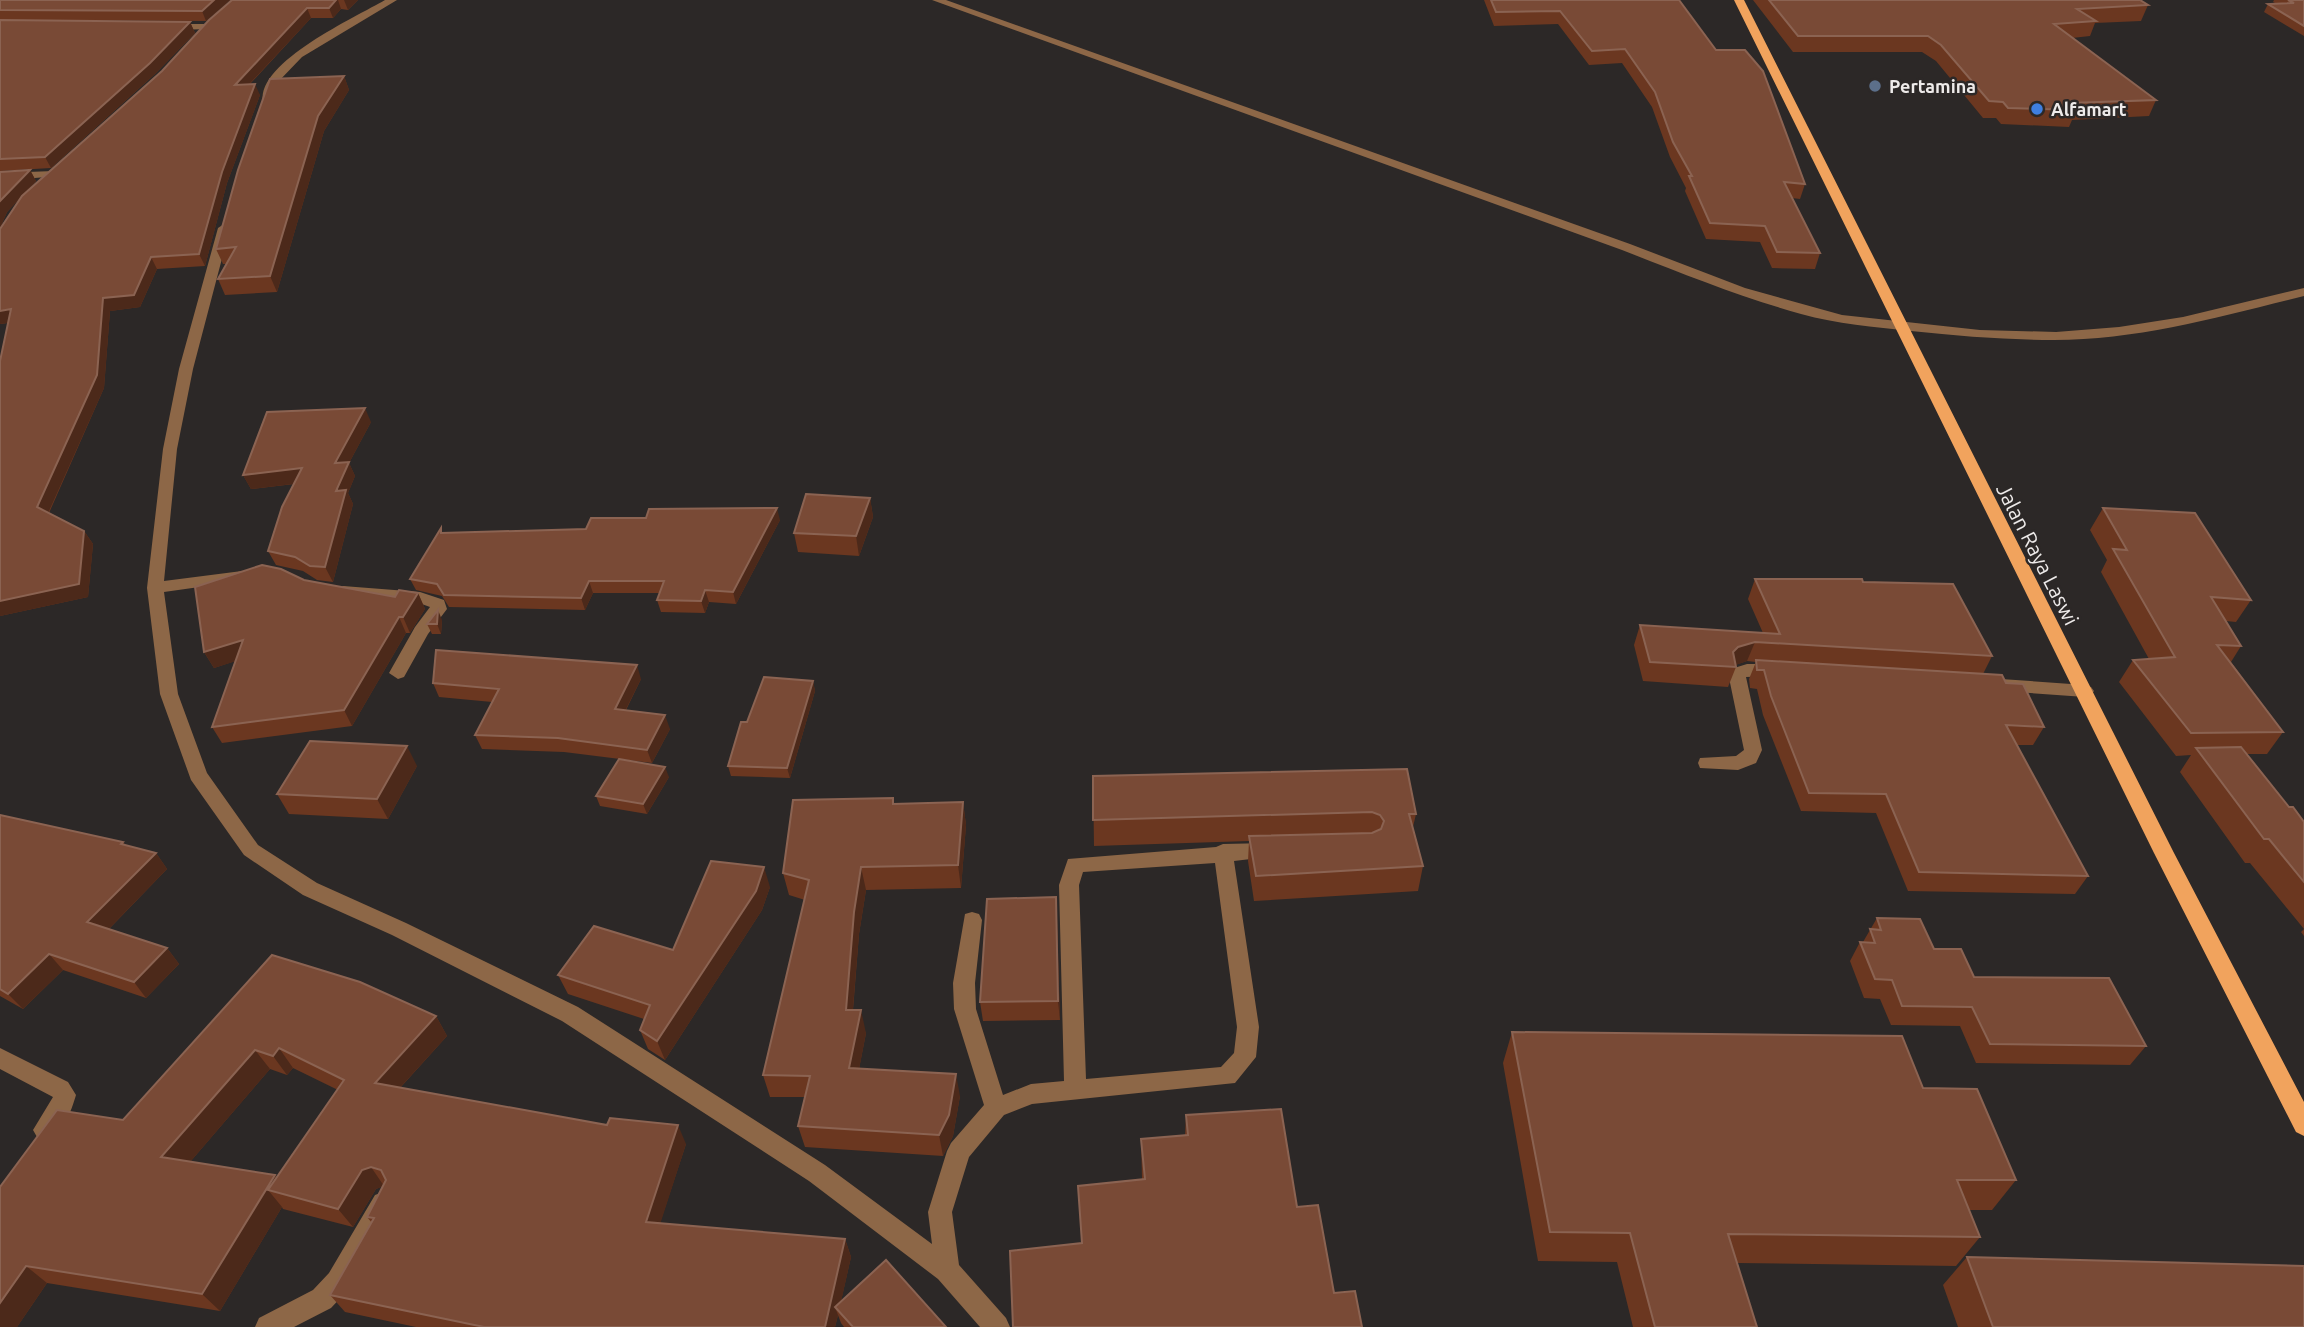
<svg xmlns="http://www.w3.org/2000/svg" width="2304" height="1327" font-family="Ubuntu,sans-serif">
	<rect width="100%" height="100%" fill="#2c2827"/>
	<g fill="none" stroke-linecap="round" stroke-linejoin="round">
		<g fill="#8d6747" fill-rule="evenodd">
			<path d="M385,0H397L302,57L277,83L271,101H263C257,62 356,17 385,0Z"/>
			<path d="M932,0H946L1630,244L1745,288L1842,315L1980,330L2056,332L2119,327L2183,317L2304,288V296C2222,316 2139,340 2054,340C2006,340 1959,336 1911,331C1874,327 1837,324 1801,314C1740,297 1681,273 1622,250Z"/>
			<polygon points="209,24 212,25 212,29 171,30 166,27 171,24"/>
			<polygon points="54,171 60,174 58,176 0,181 0,173"/>
			<path d="M224,224L230,228L193,369L177,449L164,581L242,571L250,576L242,581L164,592L178,694L207,773L258,845L317,883L406,923L578,1007L825,1165L932,1244L928,1212L947,1151L951,1143L984,1105L954,1009L953,983L965,914L972,912L979,914L982,920L975,983L976,1009L1003,1095L1031,1084L1064,1081L1059,885L1068,859L1216,847L1223,844L1270,843L1277,846L1280,851L1277,856L1234,861L1259,1027L1256,1057L1235,1083L1032,1104L1004,1115L969,1157L952,1212L959,1265L1006,1318L1010,1327H980L938,1279L809,1181L562,1021L392,935L303,895L244,855L191,780L160,694L147,588L163,449L179,369L218,228ZM1215,863L1237,1027L1234,1053L1221,1067L1086,1079L1079,885L1083,872Z"/>
			<polygon points="343,586 420,592 444,600 447,609 428,634 404,677 398,679 389,673 415,627 430,607 419,603 337,595 335,591"/>
			<polygon points="1747,664 1774,664 1783,670 1774,676 1746,677 1762,750 1756,763 1738,770 1700,768 1698,763 1700,758 1736,756 1744,750 1728,673 1731,669"/>
			<polygon points="2001,679 2085,685 2091,687 2094,691 2091,695 2085,697 2001,691 1995,689 1992,685 1995,681"/>
			<path d="M0,1048L68,1082L76,1095C71,1112 63,1134 45,1141L37,1137L33,1130L53,1097L0,1069Z"/>
			<polygon points="383,1192 391,1195 395,1203 391,1211 347,1291 331,1308 294,1327 255,1327 259,1318 313,1290 329,1273 375,1195"/>
		</g>
		<polygon fill="#f1a35d" fill-rule="evenodd" points="1734,0 1744,0 2174,853 2304,1102 2304,1136 2296,1132 2154,853"/>
	</g>
	<g fill="#6b3720" fill-rule="evenodd">
		<polygon points="0,0 230,0 206,21 0,20"/>
		<polygon points="232,0 358,0 348,10 341,9 333,18 311,18 250,84 260,95 227,183 205,266 157,269 140,307 110,311 104,388 49,513 84,531 93,544 88,597 0,616 8,323 0,324 20,198 7,212 0,228 0,172 30,170 36,181 26,192 162,71"/>
		<polygon points="1484,0 1679,0 1805,184 1800,199 1792,198 1820,253 1815,269 1772,268 1760,242 1706,239 1685,191 1686,188 1670,157 1652,107 1622,63 1589,65 1558,24 1494,26"/>
		<polygon points="1753,0 2140,0 2148,5 2141,21 2095,23 2090,36 2072,38 2156,100 2149,116 2072,120 2069,127 2001,124 1996,118 1983,118 1936,61 1922,52 1793,52"/>
		<polygon points="2274,0 2304,0 2304,36 2264,12 2268,4 2277,4 2273,2"/>
		<polygon points="0,20 190,22 195,33 155,74 51,168 0,171"/>
		<polygon points="344,76 349,90 324,131 277,292 225,295 218,279 227,264 223,264 216,249"/>
		<polygon points="371,422 349,463 355,476 348,493 353,504 333,582 317,580 303,571 276,565 268,551 294,484 251,489 243,475"/>
		<polygon points="870,498 873,517 859,556 798,552 794,533"/>
		<polygon points="2103,508 2251,600 2236,622 2226,621 2241,646 2231,662 2283,732 2267,754 2247,754 2289,807 2304,822 2304,936 2301,932 2304,929 2250,863 2245,863 2180,772 2191,755 2176,756 2119,682 2133,660 2149,659 2101,572 2107,560 2090,530"/>
		<polygon points="780,520 736,604 709,602 705,613 661,612 657,600 660,593 593,593 585,610 449,607 442,596 416,590 410,579 443,533 586,529"/>
		<polygon points="1755,579 1863,582 1992,656 1983,674 2006,683 2044,727 2033,745 2017,745 2088,876 2075,894 1908,891 1876,813 1801,811 1763,715 1757,689 1750,688 1749,679 1756,662 1747,661 1735,665 1736,667 1728,687 1643,681 1634,645 1640,625 1763,633 1748,599"/>
		<polygon points="304,580 395,597 418,593 425,609 410,633 406,633 352,726 222,743 212,727 235,661 214,668 204,652"/>
		<polygon points="442,620 441,634 432,634 427,624"/>
		<polygon points="641,679 626,710 670,729 652,763 564,752 482,749 475,735 492,702 439,697 433,683"/>
		<polygon points="813,681 815,691 790,778 731,776 728,766 747,722"/>
		<polygon points="417,766 388,819 289,814 277,794"/>
		<polygon points="1093,776 1416,814 1413,827 1423,866 1418,891 1254,901 1248,861 1249,841 1094,846"/>
		<polygon points="669,777 647,814 600,806 596,796"/>
		<polygon points="963,802 966,825 961,888 866,890 859,934 853,1010 866,1033 859,1069 960,1096 953,1136 943,1156 805,1147 798,1126 805,1097 770,1097 763,1075 805,900 789,895 783,873 894,804"/>
		<polygon points="0,815 123,842 126,846 156,853 167,869 109,929 167,948 179,964 146,998 63,970 23,1009 0,996"/>
		<polygon points="770,887 762,910 665,1060 648,1049 640,1030 644,1019 568,994 558,975 673,950"/>
		<polygon points="1056,897 1060,1020 983,1021 980,1002"/>
		<polygon points="1877,918 1934,949 1974,977 2146,1046 2130,1065 1976,1063 1960,1026 1891,1025 1880,999 1864,998 1850,961 1860,942 1863,942"/>
		<path d="M272,955L436,1016L447,1036L400,1088L686,1144L660,1223L845,1239L851,1257L841,1301L946,1327H844L841,1323L838,1315L835,1327H416L345,1312L330,1295L372,1223L367,1217L383,1186L376,1189L353,1227L283,1209L282,1207L220,1311L47,1283L17,1327H0V1187L123,1120ZM293,1068L338,1090L277,1177L190,1162L270,1069L287,1075Z"/>
		<polygon points="1512,1032 1923,1088 2016,1180 1992,1210 1969,1210 1980,1237 1956,1266 1737,1263 1757,1327 1633,1327 1617,1262 1538,1261 1503,1063"/>
		<polygon points="1186,1115 1297,1207 1334,1293 1362,1327 1082,1243 1142,1179 1141,1139 1185,1135"/>
		<polygon points="1967,1257 2304,1327 1958,1327 1943,1285"/>
	</g>
	<g fill="#4c291a">
		<polygon points="214,0 230,0 206,21 202,11"/>
		<polygon points="336,0 338,0 341,9 333,18 329,8"/>
		<polygon points="344,0 358,0 348,10"/>
		<polygon points="307,8 311,18 239,95 235,85"/>
		<polygon points="190,22 195,33 155,74 51,168 45,157"/>
		<polygon points="344,76 349,90 324,131 277,292 270,276 318,116"/>
		<polygon points="255,84 260,95 227,183 205,266 199,254 222,172"/>
		<polygon points="30,170 36,181 7,212 0,228 0,201"/>
		<polygon points="151,257 157,269 140,307 110,311 104,388 45,520 37,507 103,298"/>
		<polygon points="11,309 19,321 0,324 0,311"/>
		<polygon points="365,408 371,422 349,463 355,476 348,493 353,504 333,582 325,567 336,491 335,463"/>
		<polygon points="302,468 309,482 251,489 243,475"/>
		<polygon points="870,498 873,517 859,556 856,536"/>
		<polygon points="777,508 780,520 736,604 733,592"/>
		<polygon points="84,531 93,544 88,597 0,616 0,601"/>
		<polygon points="589,581 593,593 585,610 581,598"/>
		<polygon points="705,590 709,602 705,613 701,601"/>
		<polygon points="418,593 425,609 410,633 403,617"/>
		<polygon points="438,610 442,620 441,634 437,624"/>
		<polygon points="399,617 406,633 352,726 344,710"/>
		<polygon points="243,640 252,656 214,668 204,652"/>
		<polygon points="1755,642 1747,661 1730,667 1733,652 1738,647"/>
		<polygon points="637,665 641,679 619,723 615,709"/>
		<polygon points="813,681 815,691 790,778 787,768"/>
		<polygon points="665,715 670,729 652,763 647,750"/>
		<polygon points="407,746 417,766 388,819 377,799"/>
		<polygon points="665,767 669,777 647,814 643,804"/>
		<polygon points="963,802 966,825 961,888 958,865"/>
		<polygon points="156,853 167,869 100,938 87,922"/>
		<polygon points="764,867 770,887 762,910 665,1060 657,1041"/>
		<polygon points="861,867 866,890 859,934 851,1032 846,1010 854,912"/>
		<polygon points="1056,897 1057,917 1060,1020 1058,1001"/>
		<polygon points="167,948 179,964 146,998 134,982"/>
		<polygon points="49,954 63,970 23,1009 8,994"/>
		<polygon points="861,1010 866,1033 855,1090 849,1068"/>
		<polygon points="436,1016 447,1036 387,1102 375,1083"/>
		<polygon points="279,1048 293,1068 287,1075 273,1056"/>
		<polygon points="255,1050 270,1069 178,1176 161,1157"/>
		<polygon points="956,1074 960,1096 953,1136 943,1156 939,1135"/>
		<polygon points="678,1125 686,1144 655,1240 646,1222"/>
		<polygon points="371,1167 384,1186 376,1189 353,1227 338,1209 362,1170"/>
		<polygon points="275,1175 290,1193 268,1190 282,1207 220,1311 202,1294"/>
		<polygon points="845,1239 851,1257 839,1311 835,1307 838,1315 835,1327 825,1327"/>
		<polygon points="26,1266 47,1283 17,1327 0,1327 0,1303"/>
	</g>
	<g fill="#794a36" stroke="#8b6352" stroke-width="2">
		<polygon points="0,0 214,0 202,11 0,10"/>
		<polygon points="232,0 336,0 329,8 307,8 235,85 255,84 222,172 199,254 151,257 134,295 103,298 97,375 37,507 84,531 79,584 0,601 0,361 11,309 0,311 0,229 22,196 162,71 209,20"/>
		<polygon points="1491,0 1679,0 1716,50 1745,50 1763,71 1805,184 1784,182 1820,253 1777,252 1765,226 1710,223 1689,176 1692,176 1673,142 1655,92 1625,49 1592,51 1560,11 1496,12"/>
		<polygon points="1769,0 2140,0 2148,5 2077,9 2096,21 2054,24 2156,100 2071,103 2076,110 2008,108 2003,102 1989,101 1941,45 1928,36 1798,36"/>
		<polygon points="2288,0 2304,0 2304,26 2268,4 2294,3"/>
		<polygon points="0,20 190,22 150,63 45,157 0,159"/>
		<polygon points="344,76 318,116 270,276 218,279 236,247 216,249 238,170 270,79"/>
		<polygon points="30,170 0,201 0,172"/>
		<polygon points="365,408 335,463 349,462 336,491 346,490 325,567 310,566 295,557 268,551 282,507 302,468 243,475 267,412"/>
		<polygon points="806,494 870,498 856,536 794,533"/>
		<polygon points="777,508 733,592 705,590 701,601 657,600 664,581 589,581 581,598 444,595 437,584 410,579 441,528 441,533 586,529 591,518 646,518 649,509"/>
		<polygon points="2103,508 2195,513 2251,600 2211,597 2241,646 2217,645 2283,732 2191,733 2133,660 2175,657 2113,549 2127,550"/>
		<polygon points="262,565 281,569 304,580 395,597 399,590 418,593 403,617 399,617 344,710 212,727 243,640 204,652 195,587"/>
		<polygon points="1755,579 1862,579 1863,582 1953,584 1992,656 1755,642 1738,647 1733,652 1736,667 1650,662 1640,625 1780,634"/>
		<polygon points="438,610 437,624 427,624"/>
		<polygon points="436,650 637,665 615,709 665,715 647,750 558,738 475,735 499,689 433,683"/>
		<polygon points="1756,660 2002,675 2006,683 2023,684 2044,727 2006,725 2088,876 1919,872 1886,794 1809,793 1771,696 1764,670 1757,670"/>
		<polygon points="764,677 813,681 787,768 728,766 741,722 747,722"/>
		<polygon points="310,741 407,746 377,799 277,794"/>
		<polygon points="2241,747 2289,807 2293,807 2304,822 2304,882 2269,839 2264,839 2196,748"/>
		<polygon points="619,759 665,767 643,804 596,796"/>
		<polygon points="1407,769 1416,814 1409,814 1423,866 1256,876 1249,836 1372,833 1381,829 1384,821 1380,815 1372,812 1093,820 1093,776"/>
		<polygon points="893,798 893,804 963,802 958,865 861,867 854,912 846,1010 861,1010 849,1068 956,1074 949,1115 939,1135 798,1126 810,1076 763,1075 809,880 783,873 793,800"/>
		<polygon points="0,815 123,842 121,844 156,853 87,922 167,948 134,982 49,954 8,994 0,989"/>
		<polygon points="711,861 764,867 756,891 657,1041 640,1030 650,1005 558,975 594,926 673,950"/>
		<polygon points="1056,897 1058,1001 980,1002 987,899"/>
		<polygon points="1877,918 1920,919 1934,949 1961,949 1974,977 2109,978 2146,1046 1990,1044 1972,1007 1902,1006 1892,980 1875,979 1860,942 1875,943 1870,929 1881,930"/>
		<polygon points="272,955 360,982 436,1016 375,1083 607,1125 610,1118 678,1125 646,1222 845,1239 825,1327 484,1327 330,1295 374,1218 367,1217 386,1180 381,1170 371,1167 362,1170 338,1209 268,1190 344,1080 279,1048 273,1056 255,1050 161,1157 275,1175 202,1294 26,1266 0,1303 0,1187 57,1110 123,1120"/>
		<polygon points="1512,1032 1902,1036 1923,1088 1977,1089 2016,1180 1957,1180 1980,1237 1728,1234 1757,1327 1655,1327 1630,1233 1550,1232"/>
		<polygon points="1281,1109 1297,1207 1318,1205 1334,1293 1355,1291 1362,1327 1013,1327 1010,1251 1082,1243 1078,1186 1145,1179 1141,1139 1188,1135 1186,1115"/>
		<polygon points="1967,1257 2304,1266 2304,1327 1993,1327"/>
		<polygon points="886,1260 946,1327 853,1327 835,1307"/>
	</g>
	<circle fill="#5c6f8a" stroke="#2c2827" stroke-width="2.5" cx="1875" cy="86" r="7"/>
	<circle fill="#3f7fe0" stroke="#2c2827" stroke-width="2.5" cx="2037" cy="109" r="7"/>
	<g text-anchor="middle" dominant-baseline="central" stroke-width="5" stroke-linejoin="round" paint-order="stroke">
		<g font-size="18" font-weight="bold" fill="#eeebea" stroke="#2c2827" text-anchor="start">
			<text x="1889" y="86">Pertamina</text>
			<text x="2051" y="109">Alfamart</text>
		</g>
		<g font-size="21" fill="#eeebea" stroke="#2c2827">
			<text transform="translate(2038 554) rotate(63)">Jalan Raya Laswi</text>
		</g>
	</g>
</svg>
